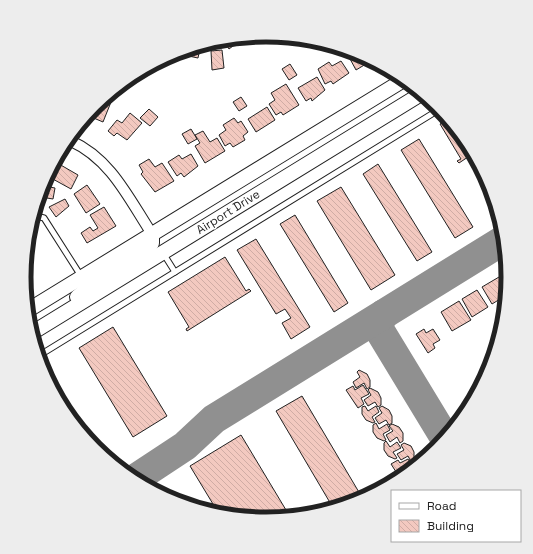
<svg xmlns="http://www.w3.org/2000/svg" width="533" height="554" font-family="'Space Grotesk',sans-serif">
	<defs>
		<pattern id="building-back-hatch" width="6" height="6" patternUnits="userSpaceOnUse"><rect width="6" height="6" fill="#f3c9c0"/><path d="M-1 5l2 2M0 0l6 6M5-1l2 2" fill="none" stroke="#d0aca5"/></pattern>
	</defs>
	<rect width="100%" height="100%" fill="#fff"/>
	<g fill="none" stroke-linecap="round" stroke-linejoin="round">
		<g stroke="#909090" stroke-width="30">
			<polyline points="384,314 379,322 380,331 445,438"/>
			<polyline points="138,477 185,446 214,419 502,241"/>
		</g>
	</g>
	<g fill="url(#building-back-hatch)" stroke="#222">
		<polygon points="261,36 248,44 245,39"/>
		<polygon points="242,39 229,49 225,43"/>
		<polygon points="200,48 198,58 179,54 179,52"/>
		<polygon points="222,50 224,68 212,70 211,51"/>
		<polygon points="349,51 360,53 371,61 356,70 349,57 352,55"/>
		<polygon points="341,61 349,73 333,84 331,81 325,84 318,69 329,62 332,66"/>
		<polygon points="290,64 297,75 289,80 282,69"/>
		<polygon points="317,77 325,90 312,101 311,98 306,101 298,88"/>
		<polygon points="286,84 299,105 283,115 281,112 276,115 269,104 275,100 271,93"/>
		<polygon points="241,97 247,106 239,111 233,102"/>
		<polygon points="104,99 111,102 103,122 89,116 95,105"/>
		<polygon points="267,107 275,120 256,132 248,119"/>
		<polygon points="149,109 158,117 150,126 140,118"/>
		<polygon points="130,113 142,123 127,140 117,133 114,136 108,131 117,120 122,123"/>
		<polygon points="234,118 238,123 241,121 248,132 243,136 245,140 233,147 230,143 225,146 219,135 226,130 223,125"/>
		<polygon points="447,120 471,155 459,163 457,161 461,159 440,124"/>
		<polygon points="191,129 197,139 188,144 182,134"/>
		<polygon points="203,131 210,142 217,138 225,151 205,163 195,146 200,143 195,135"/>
		<polygon points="419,139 473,227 455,238 401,150"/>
		<polygon points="191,154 198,166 184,177 181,173 177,176 168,162 179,155 182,159"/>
		<polygon points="149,159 155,167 162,163 174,181 155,192 141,174 143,172 139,165"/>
		<polygon points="59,164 78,175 71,189 51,178"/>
		<polygon points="378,164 432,252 417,261 363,174"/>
		<polygon points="87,185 100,204 86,213 74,194"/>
		<polygon points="44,186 55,188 53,199 41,197"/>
		<polygon points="341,187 395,275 371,290 317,201"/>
		<polygon points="65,199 69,206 56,217 49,207"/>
		<polygon points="104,207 116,226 87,243 81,233 90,227 93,231 98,228 90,215"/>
		<polygon points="295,215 348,303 334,312 280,224"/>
		<polygon points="256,239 310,327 291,339 282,323 291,318 285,309 276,314 237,250"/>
		<polygon points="225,257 246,291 249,289 251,291 187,331 186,329 189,327 168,292"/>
		<polygon points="499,277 507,289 505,296 492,304 482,287"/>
		<polygon points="477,290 488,307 472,317 462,299"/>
		<polygon points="459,301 471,320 452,331 441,312"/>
		<polygon points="113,327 167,416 133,437 79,348"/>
		<polygon points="424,329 426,333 433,329 440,340 433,344 435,348 428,353 416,334"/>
		<polygon points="359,370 367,374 370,380 370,387 367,389 364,383 356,388 353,382 360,377 357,372"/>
		<polygon points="363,385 369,394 361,398 364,404 358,408 346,390 353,386 355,390"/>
		<polygon points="370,388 378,392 381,398 381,405 378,407 375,402 368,406 364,400 371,395 368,390"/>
		<polygon points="302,396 363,499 359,501 332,506 276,411"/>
		<polygon points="365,406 368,411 376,406 379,412 372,417 375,422 373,423 366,420 362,414 362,407"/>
		<polygon points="382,406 389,410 392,416 392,423 389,425 386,420 379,424 375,418 382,413 379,408"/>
		<polygon points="376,423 379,429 387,424 390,430 383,434 386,440 384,441 377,438 373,432 373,425"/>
		<polygon points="392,424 399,427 403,433 403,441 400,443 397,437 390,442 386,435 393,431 389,426"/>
		<polygon points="241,435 289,515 266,519 216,509 190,466"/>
		<polygon points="386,441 390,447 397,442 401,448 393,452 397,458 395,459 388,456 384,450 384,443"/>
		<polygon points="404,443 411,446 414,452 414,460 411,462 408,456 401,460 397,454 404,450 401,445"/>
		<polygon points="408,459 412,466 398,475 391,464 398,460 400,463"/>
	</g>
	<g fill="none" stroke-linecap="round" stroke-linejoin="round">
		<g stroke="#222" stroke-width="7">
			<g id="service">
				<polyline points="36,216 44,218 81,276"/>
				<polyline points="163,253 175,272"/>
				<polyline points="40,355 440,109"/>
			</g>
		</g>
		<g stroke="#222" stroke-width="12">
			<path id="minor" d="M71,141C111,159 129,199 152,234"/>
		</g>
		<g stroke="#222" stroke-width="16">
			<g id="secondary">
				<polyline points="77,297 93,283 148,249 152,243 152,234"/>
				<polyline points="30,309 402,81"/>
				<polyline points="35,331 421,94"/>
			</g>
		</g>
		<use href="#service" stroke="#fff" stroke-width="5"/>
		<use href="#minor" stroke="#fff" stroke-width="10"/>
		<use href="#secondary" stroke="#fff" stroke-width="14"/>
	</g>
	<g text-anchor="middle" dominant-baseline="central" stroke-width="3" stroke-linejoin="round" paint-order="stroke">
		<g font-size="12" fill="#222" stroke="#fff">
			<text transform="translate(228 212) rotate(-32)">Airport Drive</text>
		</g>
	</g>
	<path d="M0 0H533V554H0ZM31 277a235 235 0 1 1 470 0a235 235 0 1 1-470 0Z" fill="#ededed" fill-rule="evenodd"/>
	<path fill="none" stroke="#222" stroke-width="5" d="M31 277a235 235 0 1 1 470 0a235 235 0 1 1-470 0Z"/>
	<rect x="391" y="490" width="130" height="52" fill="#ffffff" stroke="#a7a7a7"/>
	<rect x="399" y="503" width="20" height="6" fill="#ffffff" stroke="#a7a7a7"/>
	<text x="427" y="510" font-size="12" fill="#222222">Road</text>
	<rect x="399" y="520" width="20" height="12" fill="url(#building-back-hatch)" stroke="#a7a7a7"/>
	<text x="427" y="530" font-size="12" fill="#222222">Building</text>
</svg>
